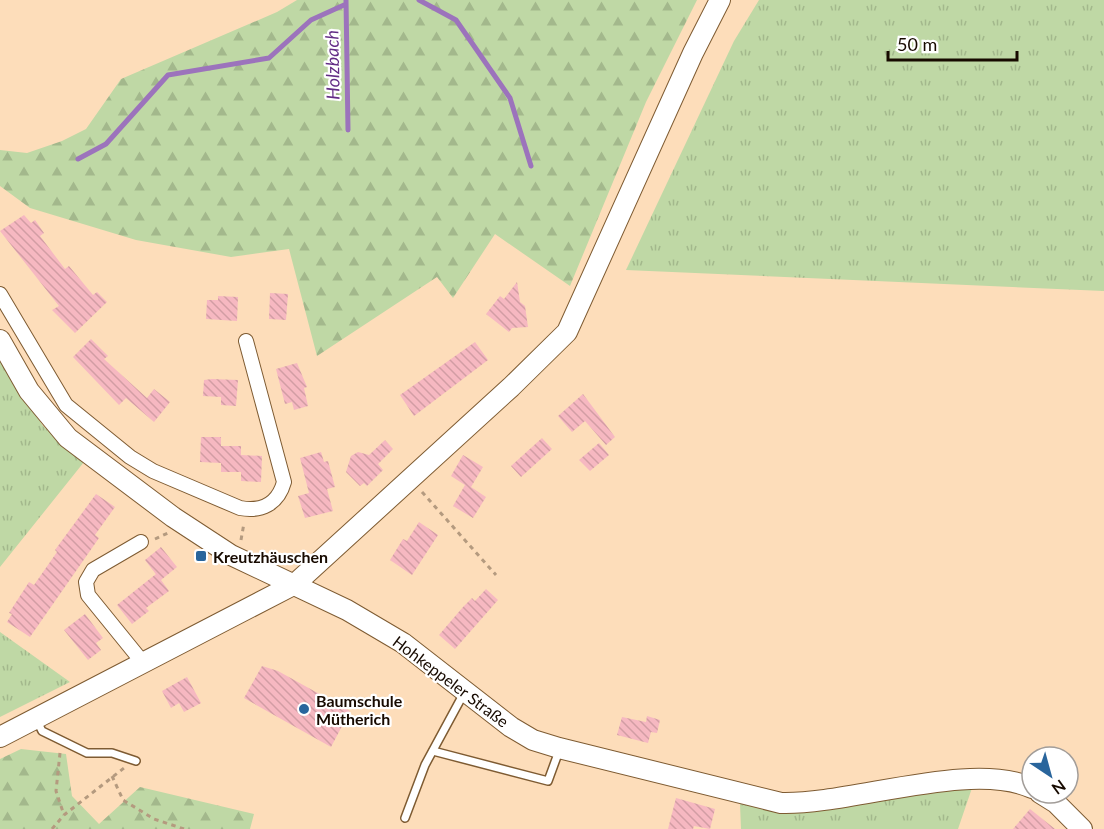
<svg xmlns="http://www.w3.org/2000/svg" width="1104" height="829" font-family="Lato,sans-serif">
	<defs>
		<pattern id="grass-tufts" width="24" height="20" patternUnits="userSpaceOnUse" patternTransform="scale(1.5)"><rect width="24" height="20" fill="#bfd8a5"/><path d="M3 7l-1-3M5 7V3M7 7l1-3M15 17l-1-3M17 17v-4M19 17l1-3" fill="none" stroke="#a3b88c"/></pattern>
		<pattern id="forest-firs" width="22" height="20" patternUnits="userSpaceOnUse" patternTransform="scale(1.5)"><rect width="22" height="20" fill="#bfd8a5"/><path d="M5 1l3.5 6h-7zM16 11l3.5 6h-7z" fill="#a3b88c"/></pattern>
		<pattern id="building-back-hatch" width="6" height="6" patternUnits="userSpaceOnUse" patternTransform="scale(1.5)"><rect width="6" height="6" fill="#f6b8c1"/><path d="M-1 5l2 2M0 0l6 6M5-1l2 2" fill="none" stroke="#d29da4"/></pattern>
	</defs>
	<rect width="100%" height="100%" fill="#fdddba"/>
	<g fill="url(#grass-tufts)">
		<polygon points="759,0 1104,0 1104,291 626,270 734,41"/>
		<polygon points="0,361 43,426 84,462 0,567"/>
		<polygon points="0,632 70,682 0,717"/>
		<polygon points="972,788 958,829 741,829 740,804 801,813 907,794"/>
	</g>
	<g fill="url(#forest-firs)">
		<polygon points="297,0 697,0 646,102 570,286 495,234 453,298 437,277 317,356 289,249 231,257 136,240 30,208 0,186 0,150 27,153 62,141 86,129 121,79 277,12"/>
		<polygon points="21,749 66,754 72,796 99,824 140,787 254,814 250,829 0,829 0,759"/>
	</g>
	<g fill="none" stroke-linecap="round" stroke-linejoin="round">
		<g stroke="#9c73bc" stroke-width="5">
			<polyline points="346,0 348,130"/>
			<polyline points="419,0 456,20 510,98 531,166"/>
			<polyline points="78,159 106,144 168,75 269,58 311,20 344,5"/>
		</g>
	</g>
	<g fill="url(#building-back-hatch)">
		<polygon points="24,215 31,223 35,220 44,233 40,236 65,269 69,266 93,295 97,292 107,302 75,333 52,310 59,306 0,231"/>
		<polygon points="517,282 520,302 525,306 528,327 512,328 509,332 486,314 500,296 504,299"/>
		<polygon points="270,293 288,294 286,320 269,319"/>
		<polygon points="218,296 238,297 237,321 206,319 207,300 218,300"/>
		<polygon points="91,339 108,356 104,359 147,398 154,389 170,402 154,422 126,398 119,405 73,357"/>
		<polygon points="475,342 488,360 414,416 400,395"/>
		<polygon points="297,363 307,387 304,388 308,406 294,410 292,402 285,404 276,369"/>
		<polygon points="212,379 238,380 236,406 221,405 221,397 203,396 204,380"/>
		<polygon points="583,394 615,437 606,445 585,421 572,432 558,416"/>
		<polygon points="201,437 221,437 221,446 241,446 241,455 262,456 261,482 241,481 241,472 221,472 221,463 200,462"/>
		<polygon points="542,438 552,449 521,477 511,466"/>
		<polygon points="385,440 393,449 378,464 383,470 367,486 364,483 360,486 346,472 351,456 358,452 369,455"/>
		<polygon points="599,443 609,455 590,471 579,460"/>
		<polygon points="321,452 324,462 328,461 335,487 327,489 333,511 305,518 298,496 309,493 300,458"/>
		<polygon points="463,455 483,467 471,487 486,497 473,518 453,506 465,485 451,476"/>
		<polygon points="96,494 115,507 95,535 99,538 30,637 7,622 12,614 9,613 29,582 34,585 57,552 55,550"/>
		<polygon points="419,522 438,535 412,575 390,560 403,539 407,541"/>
		<polygon points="161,547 177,567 161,580 169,591 146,608 149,611 132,624 117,605 156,574 158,577 145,560"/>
		<polygon points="486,589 498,600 455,649 439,635 463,607 472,598 475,601"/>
		<polygon points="85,614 103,638 96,643 101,650 88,660 64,630"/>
		<polygon points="262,666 278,671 350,711 331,747 244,698"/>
		<polygon points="187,677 201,703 184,712 179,703 171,708 162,691"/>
		<polygon points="647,716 660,720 657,733 651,732 648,743 617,735 622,717 646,722"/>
		<polygon points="676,798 715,809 710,829 694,826 693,829 668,829"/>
		<polygon points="1030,809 1055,829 1013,829"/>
	</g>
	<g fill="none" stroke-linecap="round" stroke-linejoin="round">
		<g stroke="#7e5b32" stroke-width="10">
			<g id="lane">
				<polyline points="37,721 42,731 87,753 112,753 136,761"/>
				<polyline points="433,751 548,781 559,751"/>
				<polyline points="405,818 425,765 464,693"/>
			</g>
		</g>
		<g stroke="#7e5b32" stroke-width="16">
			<g id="street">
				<path d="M0,294L66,405L130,457L153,471L240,508C261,512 278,504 284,482L246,341"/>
				<polyline points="141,542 93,570 86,582 88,595 144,664"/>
			</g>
		</g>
		<g stroke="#7e5b32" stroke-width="22">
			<g id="secondary">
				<path d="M0,340L29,391L68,438L173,517L231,555L347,610L403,643L511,727L533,740L559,748L781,803C850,805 971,760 1032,788"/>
				<polyline points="0,737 295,584 511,387 567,332 693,53 720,0"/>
				<polyline points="1040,793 1056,803 1082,829"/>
			</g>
		</g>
		<g stroke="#b49a7f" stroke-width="3" stroke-dasharray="4.5 4.5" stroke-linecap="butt">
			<polyline points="422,492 496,575"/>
			<polyline points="155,539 168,533"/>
			<polyline points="241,540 244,523"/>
			<polyline points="60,753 56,791 64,815"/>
			<polyline points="112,776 123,800 154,819 184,829"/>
			<polyline points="52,829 64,815 124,768"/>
		</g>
		<use href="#lane" stroke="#fff" stroke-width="7"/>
		<use href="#street" stroke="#fff" stroke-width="14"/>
		<use href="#secondary" stroke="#fff" stroke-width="20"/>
	</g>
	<g fill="#29659c" stroke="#fff" stroke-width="2">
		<rect x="195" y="550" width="12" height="12" rx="3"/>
		<circle cx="304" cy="709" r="6"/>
	</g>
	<g text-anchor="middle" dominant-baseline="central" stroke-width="4.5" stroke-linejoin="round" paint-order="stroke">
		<g font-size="16" font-weight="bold" fill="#170a00" stroke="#fff" text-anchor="start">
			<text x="213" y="556">Kreutzhäuschen</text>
			<text x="316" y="700">Baumschule<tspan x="316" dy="18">Mütherich</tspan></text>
		</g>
		<g font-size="16" fill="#170a00" stroke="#fff">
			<text transform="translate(451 681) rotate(37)">Hohkeppeler Straße</text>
		</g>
		<g font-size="18" font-style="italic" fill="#622c85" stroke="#fff">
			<text transform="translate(332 65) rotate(-91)">Holzbach</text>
		</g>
	</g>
	<g transform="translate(1050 775) rotate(144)"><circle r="28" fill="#ffffff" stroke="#a29d99" stroke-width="1.5"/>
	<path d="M0-4.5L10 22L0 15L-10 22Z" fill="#29659c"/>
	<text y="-9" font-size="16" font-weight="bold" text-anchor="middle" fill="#170a00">N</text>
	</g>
	<path d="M888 51v9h129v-9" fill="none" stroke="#170a00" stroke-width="3"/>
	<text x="897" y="51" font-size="18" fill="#170a00" stroke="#ffffff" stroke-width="4.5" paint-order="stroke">50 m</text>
</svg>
